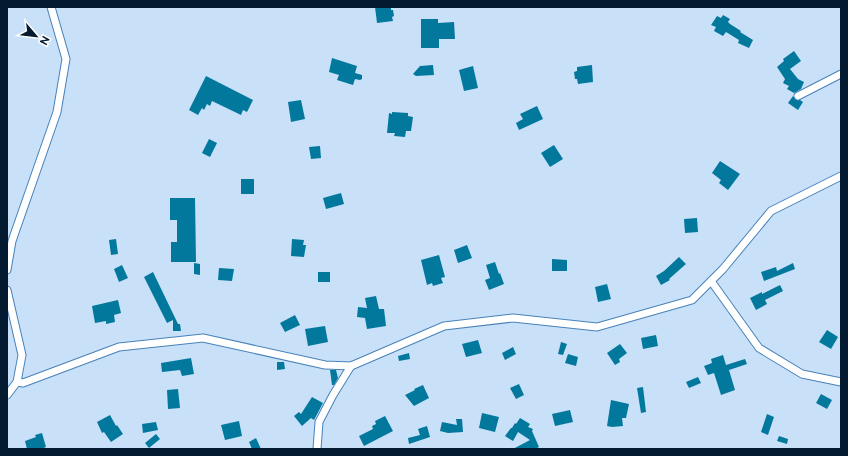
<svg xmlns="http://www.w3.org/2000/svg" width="848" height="456" font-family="Raleway,sans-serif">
	<rect width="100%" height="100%" fill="#c9e0f9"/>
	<g fill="#03789d">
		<polygon points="375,7 391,7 391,10 393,10 394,16 392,17 393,21 377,23"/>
		<polygon points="723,15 730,19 728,22 730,24 741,31 740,32 753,40 749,48 738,43 739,40 726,32 723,36 714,31 716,27 711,25 717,16 721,18"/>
		<polygon points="421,19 438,19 438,23 454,22 455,39 439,39 439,48 421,48"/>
		<polygon points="794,51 801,61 790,69 798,79 804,82 801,89 794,93 787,89 789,86 783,83 785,79 777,67 784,61 783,59"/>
		<polygon points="332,58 357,66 355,73 362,75 362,79 360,80 355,79 353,85 337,80 339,75 329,72"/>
		<polygon points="433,65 434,75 416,76 413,74 420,66"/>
		<polygon points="592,65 593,82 578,84 577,79 575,79 574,72 577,71 577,67"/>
		<polygon points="473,66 478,88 464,91 459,70"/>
		<polygon points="206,76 253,100 247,112 243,110 241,115 212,101 210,106 207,104 204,110 202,108 198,115 189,110"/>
		<polygon points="793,96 796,100 800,100 803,102 798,110 788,103"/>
		<polygon points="301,100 305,119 291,122 288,102"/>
		<polygon points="537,106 543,119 519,130 516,123 523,119 520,114"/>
		<polygon points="392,112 408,113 408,116 413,117 411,131 406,131 405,137 394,136 395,133 387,133 389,113 392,114"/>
		<polygon points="209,139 217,143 210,157 202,153"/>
		<polygon points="554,145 563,159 550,167 541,153"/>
		<polygon points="320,146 321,158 311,159 309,147"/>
		<polygon points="720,161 740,174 728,190 719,183 721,180 712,173"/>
		<rect x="241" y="179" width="13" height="15"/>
		<polygon points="341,193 344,204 326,209 323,198"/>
		<polygon points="170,198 195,198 196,262 171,262 171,242 177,242 177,220 170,220"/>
		<polygon points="697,218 698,232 685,233 684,219"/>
		<polygon points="116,239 118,254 111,255 109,240"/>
		<polygon points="292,239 304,240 303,245 306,245 304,257 291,256"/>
		<polygon points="467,245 472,258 458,263 454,250"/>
		<polygon points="439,255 445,277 441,278 443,283 433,286 432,283 427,285 421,260"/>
		<polygon points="679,257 686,264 669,279 670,280 661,285 656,276 664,271"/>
		<polygon points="552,259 567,260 567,271 552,271"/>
		<polygon points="495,262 499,274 500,273 504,284 489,290 485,280 490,278 486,265"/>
		<polygon points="194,263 200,264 200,275 194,274"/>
		<polygon points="793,263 795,269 764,281 761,272 776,267 777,271"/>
		<polygon points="122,265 128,278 119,282 114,269"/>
		<polygon points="219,268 234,269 232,281 218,280"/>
		<polygon points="153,272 178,324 180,324 181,331 173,331 173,320 167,323 144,277"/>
		<rect x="318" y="272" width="12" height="10"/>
		<polygon points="607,284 611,299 598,302 595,287"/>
		<polygon points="780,285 783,291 765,300 767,304 756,310 750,298 762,292 762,294"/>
		<polygon points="376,296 379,309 384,309 386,326 367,329 365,318 357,317 358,307 367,308 365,298"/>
		<polygon points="118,300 121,313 114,315 115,322 106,324 106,321 95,323 92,306"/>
		<polygon points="295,315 300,325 285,332 280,323"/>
		<polygon points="325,326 328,342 308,346 305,329"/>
		<polygon points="827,330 838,337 831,349 819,342"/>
		<polygon points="656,335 658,346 643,349 641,338"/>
		<polygon points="478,340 482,353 466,357 462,344"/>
		<polygon points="561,342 567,344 563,355 558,354"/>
		<polygon points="620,344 627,353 619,359 620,362 615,365 607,353"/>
		<polygon points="513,347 516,354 505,360 502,353"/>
		<polygon points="409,353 410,359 399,361 398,356"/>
		<polygon points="568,354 578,357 576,366 565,363"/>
		<polygon points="723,355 726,365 745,359 747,364 729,370 735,390 721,395 714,373 708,375 704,366 712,363 711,359"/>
		<polygon points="191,358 194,374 182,376 180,370 162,372 161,363"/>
		<polygon points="277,362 284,362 285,369 277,370"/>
		<polygon points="330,370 336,370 338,378 334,385 332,385"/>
		<polygon points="698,377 701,383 689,388 686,382"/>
		<polygon points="519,384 524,395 516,399 510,388"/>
		<polygon points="423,385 429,398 414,406 405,395 415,390 414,389"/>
		<polygon points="643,387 646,412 641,413 637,388"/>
		<polygon points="178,389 180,408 168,409 167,390"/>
		<polygon points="821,394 832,400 827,409 816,403"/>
		<polygon points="312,397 323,403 314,420 311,418 302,426 294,416 299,412 301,414"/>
		<polygon points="611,400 629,404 626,418 622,418 623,426 612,427 607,426"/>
		<polygon points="570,410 573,422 555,426 552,414"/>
		<polygon points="482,413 499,417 495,432 479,428"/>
		<polygon points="767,414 774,417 768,435 761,432"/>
		<polygon points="110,415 116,426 117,425 123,434 111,442 104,432 102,433 97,422"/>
		<polygon points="385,416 393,431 364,446 359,436 373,429 372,426 376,424 375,421"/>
		<polygon points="520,418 530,424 528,427 533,429 532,431 539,447 535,449 513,449 530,440 518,432 513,441 505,436 511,428 512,428 515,423 516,424"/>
		<polygon points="456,419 462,419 463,432 448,433 440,431 442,422 457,425"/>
		<polygon points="239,421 242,436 225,440 221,425"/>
		<polygon points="156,422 158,430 143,433 142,424"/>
		<polygon points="427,426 430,437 409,444 408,438 420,435 418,429"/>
		<polygon points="42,433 46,447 41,449 27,449 25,441 36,437 35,435"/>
		<polygon points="156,434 160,439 149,448 145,443"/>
		<polygon points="779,436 788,439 787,444 777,441"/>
		<polygon points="256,438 261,449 252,449 249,442"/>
	</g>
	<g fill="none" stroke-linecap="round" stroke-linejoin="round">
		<g stroke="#4782b9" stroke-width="9">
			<g id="street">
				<polyline points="798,96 841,74"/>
				<polyline points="7,270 12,241 57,112 66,59 51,7"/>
				<polyline points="711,281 759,348 802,374 841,382"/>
				<polyline points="7,290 22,355 17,382 7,395"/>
				<polyline points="17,382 23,383 119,347 203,338 325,365 351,366 444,326 513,318 597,327 692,300 723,269 771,211 841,176"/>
				<polyline points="317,449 319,422 333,395 351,366"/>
			</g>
		</g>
		<use href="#street" stroke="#fff" stroke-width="7"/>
	</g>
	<rect width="848" height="456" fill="none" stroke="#031a30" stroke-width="16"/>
	<g transform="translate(36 36) rotate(118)" stroke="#fefefe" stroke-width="3" paint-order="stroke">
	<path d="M0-3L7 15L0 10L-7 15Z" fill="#031a30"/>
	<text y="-6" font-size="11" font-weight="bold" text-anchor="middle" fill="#031a30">N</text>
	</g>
</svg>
